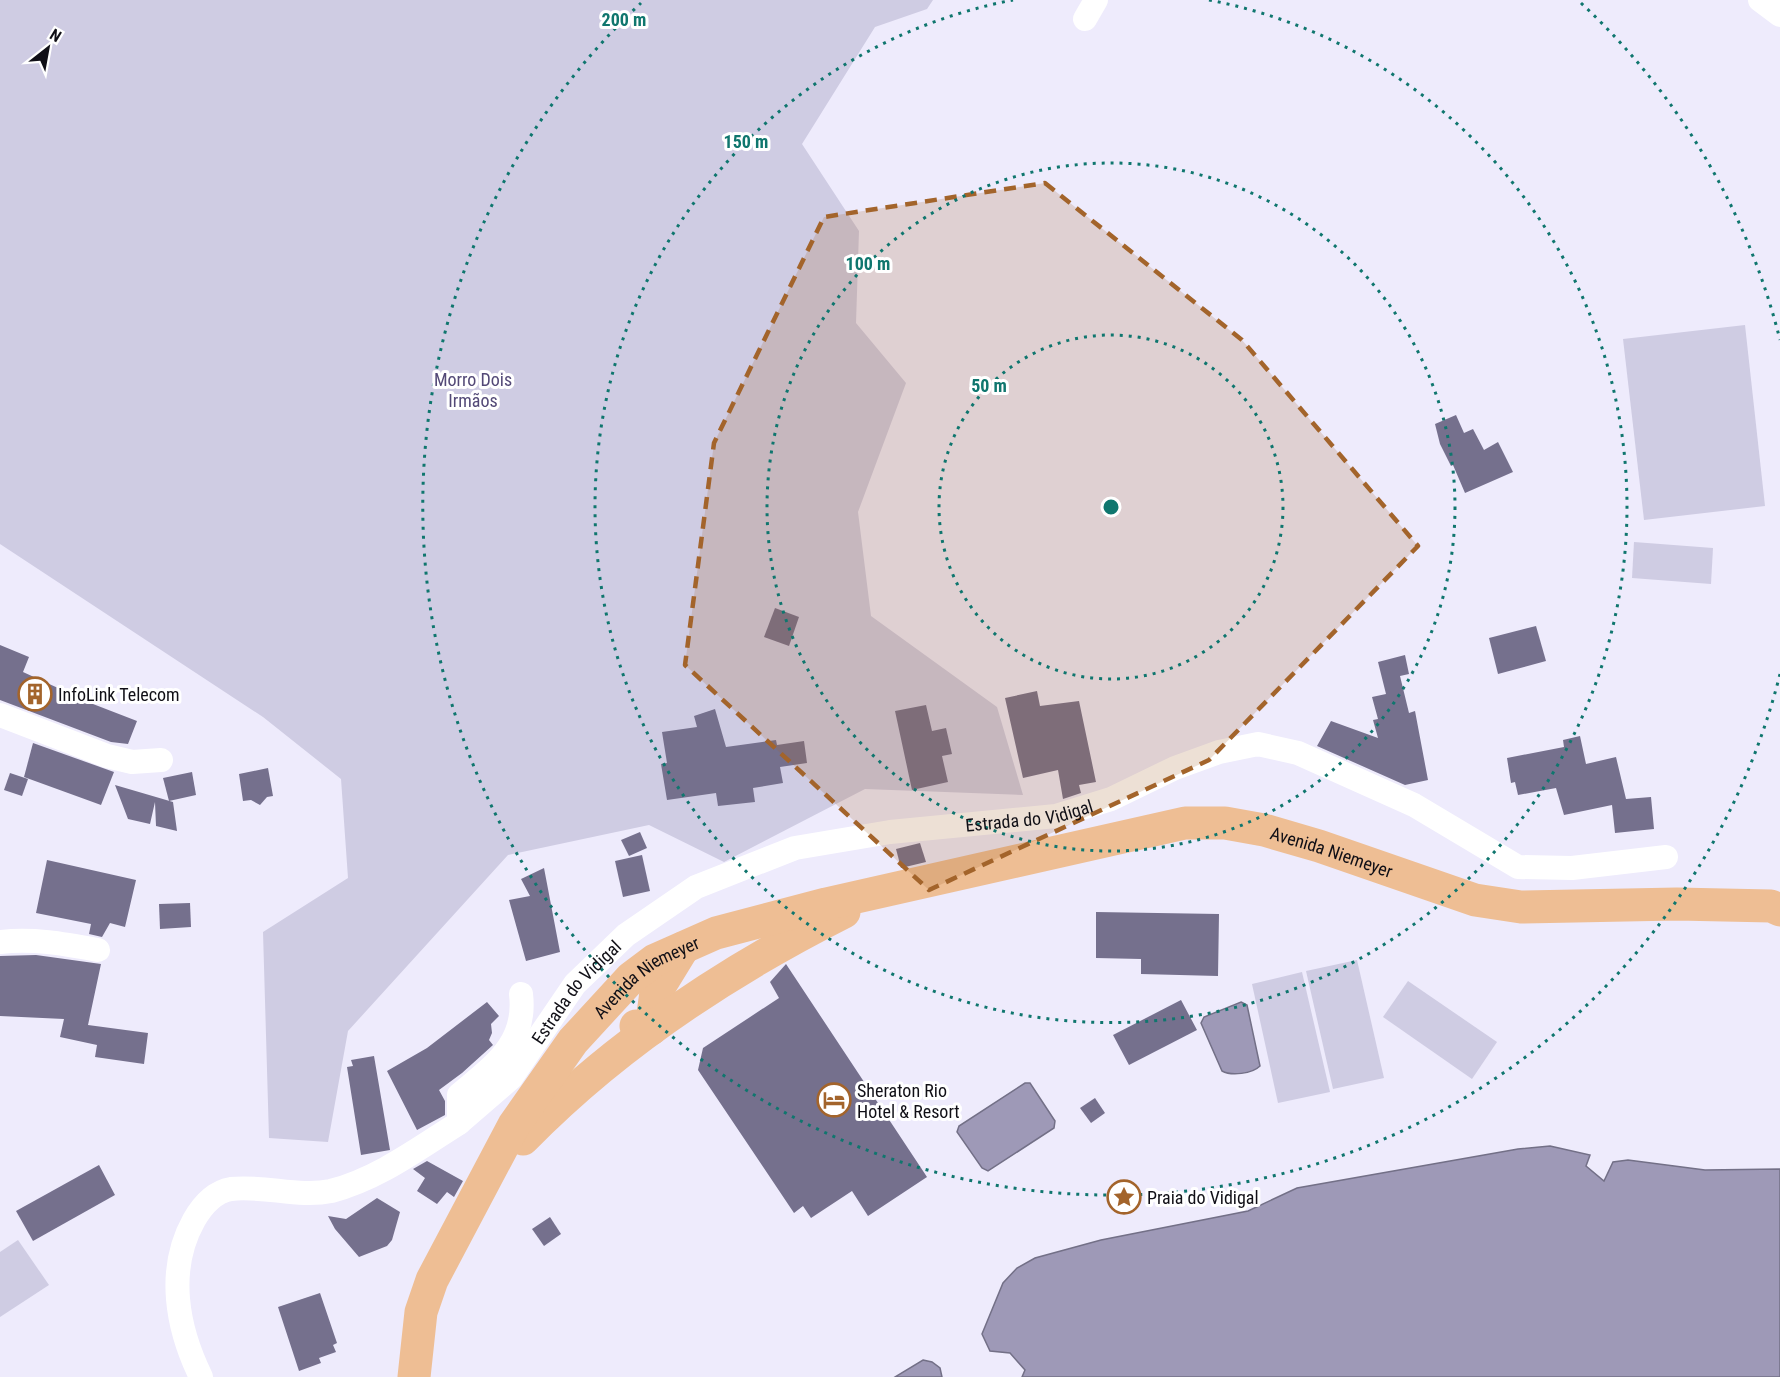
<svg xmlns="http://www.w3.org/2000/svg" width="1780" height="1377" font-family="'Roboto Condensed',sans-serif">
	<rect width="100%" height="100%" fill="#eeebfc"/>
	<g fill="#cfcce3">
		<polygon points="0,0 933,0 927,9 875,27 802,144 859,231 856,323 906,383 858,512 871,616 997,707 1023,795 865,789 724,862 649,825 508,855 348,1031 328,1142 269,1138 263,932 348,878 341,779 263,717 0,544"/>
		<polygon points="1745,325 1765,506 1644,520 1623,339"/>
		<polygon points="1634,542 1713,548 1711,584 1632,578"/>
		<polygon points="1357,960 1384,1078 1333,1089 1306,971"/>
		<polygon points="1302,972 1330,1092 1278,1103 1252,984"/>
		<polygon points="1408,981 1497,1042 1472,1079 1383,1017"/>
		<polygon points="18,1240 49,1285 0,1317 0,1252"/>
	</g>
	<g fill="#9e99b7" stroke="#737087" stroke-width="1.5">
		<path d="M1241,1002L1247,1005L1260,1066C1252,1074 1231,1076 1222,1071L1201,1023L1204,1017Z"/>
		<polygon points="1025,1083 1030,1083 1055,1121 1054,1128 988,1171 982,1168 957,1132 959,1126"/>
		<polygon points="1550,1146 1590,1155 1586,1166 1604,1181 1613,1162 1628,1160 1705,1170 1780,1169 1780,1377 1022,1377 1025,1370 1010,1353 990,1351 982,1334 1003,1283 1017,1268 1035,1258 1101,1240 1248,1211 1297,1188 1518,1149"/>
		<polygon points="923,1360 932,1362 940,1368 942,1377 895,1377"/>
	</g>
	<g fill="#75708d">
		<polygon points="1456,415 1464,433 1473,429 1484,450 1498,442 1513,472 1465,493 1453,465 1451,466 1440,444 1435,424"/>
		<polygon points="775,608 799,617 789,646 764,637"/>
		<polygon points="1536,626 1546,661 1498,674 1489,638"/>
		<polygon points="0,645 29,657 23,672 93,704 137,721 128,744 111,742 0,700"/>
		<polygon points="1405,655 1409,674 1400,676 1409,713 1415,711 1428,780 1405,785 1317,746 1331,721 1378,738 1373,720 1378,719 1372,697 1386,694 1378,662"/>
		<polygon points="1037,691 1040,706 1079,701 1096,782 1079,785 1081,793 1063,799 1058,770 1023,778 1005,698"/>
		<polygon points="926,705 932,731 946,728 952,754 942,756 948,782 912,790 895,711"/>
		<polygon points="715,709 726,747 776,740 777,745 804,741 807,763 780,767 783,783 753,788 755,802 718,806 716,793 667,800 661,764 667,763 662,732 697,727 694,716"/>
		<polygon points="1580,736 1586,764 1616,757 1626,799 1651,797 1654,829 1615,833 1612,805 1564,815 1556,788 1518,795 1515,782 1511,783 1507,758 1564,747 1563,740"/>
		<polygon points="33,743 114,772 101,805 24,777"/>
		<polygon points="268,768 273,796 267,797 260,805 251,800 243,801 239,774"/>
		<polygon points="192,772 196,795 169,801 163,778"/>
		<polygon points="10,773 28,779 22,796 4,790"/>
		<polygon points="115,785 173,802 177,831 156,826 155,802 150,824 128,819"/>
		<polygon points="640,832 647,848 629,856 621,840"/>
		<polygon points="920,843 926,862 901,868 896,849"/>
		<polygon points="642,855 650,891 623,897 615,861"/>
		<polygon points="47,860 136,880 125,927 110,923 102,937 89,934 91,924 36,913"/>
		<polygon points="544,868 560,952 526,961 509,900 530,896 521,879"/>
		<polygon points="190,903 191,927 160,929 159,904"/>
		<polygon points="1096,912 1219,914 1218,976 1141,974 1141,959 1096,958"/>
		<polygon points="36,955 101,964 88,1025 148,1033 144,1064 95,1057 97,1045 60,1037 64,1019 0,1016 0,956"/>
		<polygon points="786,964 927,1177 868,1216 852,1191 811,1218 803,1206 794,1213 698,1070 703,1048 779,998 770,982"/>
		<polygon points="1181,1000 1197,1030 1129,1065 1113,1035"/>
		<polygon points="487,1002 499,1016 491,1024 492,1033 489,1040 493,1045 462,1073 439,1090 445,1101 445,1115 417,1130 387,1071 427,1048"/>
		<polygon points="374,1056 390,1150 361,1155 347,1067 353,1066 351,1060"/>
		<polygon points="1095,1098 1105,1113 1091,1123 1080,1108"/>
		<polygon points="427,1161 463,1181 454,1197 447,1192 437,1204 417,1191 425,1178 413,1169"/>
		<polygon points="99,1165 115,1195 33,1241 16,1211"/>
		<polygon points="377,1198 400,1212 392,1240 387,1246 359,1257 335,1229 328,1216 346,1219"/>
		<polygon points="550,1217 561,1234 544,1246 532,1229"/>
		<polygon points="320,1293 337,1343 333,1345 336,1352 319,1358 321,1363 299,1371 278,1307"/>
	</g>
	<g fill="none" stroke-linecap="round" stroke-linejoin="round">
		<g stroke="#fff" stroke-width="24">
			<polyline points="1760,0 1780,15"/>
			<polyline points="1085,19 1096,0"/>
			<polyline points="0,715 107,756 132,762 161,760"/>
			<path d="M0,942C33,938 65,944 98,950"/>
			<path id="s1" d="M459,1123L511,1078L575,984L626,935L696,887L795,848L890,832L1056,816L1111,799L1175,768L1219,752L1258,744L1298,753L1414,805L1518,867L1572,868L1666,857"/>
			<path d="M201,1377C177,1328 166,1270 194,1220C202,1206 214,1192 231,1189C264,1185 299,1198 331,1191C378,1179 419,1148 459,1123V1095C493,1066 527,1044 521,994"/>
		</g>
		<g stroke="#eebe94" stroke-width="33">
			<polyline points="636,1026 651,1029 656,992 683,948"/>
			<path d="M523,1139C615,1045 727,971 844,912"/>
			<path id="s2" d="M414,1377L421,1312L432,1280L514,1125L573,1041L631,978L655,960L716,933L826,904L1185,823H1225L1264,830L1319,846L1475,900L1521,907L1677,904L1771,906L1780,910"/>
		</g>
	</g>
	<path fill="#a3642b" fill-opacity="0.2" stroke="#a3642b" stroke-width="4.5" stroke-dasharray="12 8" stroke-linejoin="round" d="M1045,183L1242,340L1418,546L1209,760L929,890L685,665L714,443L824,217Z"/>
	<g fill="none" stroke="#0f766e" stroke-width="3" stroke-dasharray="3 6">
		<circle cx="1111" cy="507" r="172"/>
		<circle cx="1111" cy="507" r="344"/>
		<path d="M1209 0A516 516 0 1 1 1013 0"/>
		<path d="M1780 674A689 689 0 1 1 641 3M1581 3A689 689 0 0 1 1780 340"/>
	</g>
	<defs>
		<g id="building-ring" transform="scale(1.725)"><circle r="9.5" fill="#fff" stroke="#a3642b" stroke-width="1.5"/><path d="M-4-6H4V6H1V3H-1V6H-4ZM-2.5-4.3h1.7v1.8h-1.7ZM.8-4.3h1.7v1.8H.8ZM-2.5-1h1.7V.8h-1.7ZM.8-1h1.7V.8H.8Z" fill="#a3642b"/></g>
		<g id="hotel-ring" transform="scale(1.725)"><circle r="9.5" fill="#fff" stroke="#a3642b" stroke-width="1.5"/><path d="M-6-4.5h1.5V1H6V5H4.5V3h-9V5H-6ZM-4 0a1.8 1.8 0 1 1 3.6 0ZM.5 0V-2.5h3Q6-2.5 6 0Z" fill="#a3642b"/></g>
		<g id="sight-ring" transform="scale(1.725)"><circle r="9.5" fill="#fff" stroke="#a3642b" stroke-width="1.5"/><path d="M0-6L1.8-2.2L6-1.7L2.9 1.2L3.7 5.4L0 3.3L-3.7 5.4L-2.9 1.2L-6-1.7L-1.8-2.2Z" fill="#a3642b"/></g>
	</defs>
	<g fill-rule="evenodd">
		<use href="#building-ring" x="35" y="694"/>
		<use href="#hotel-ring" x="834" y="1100"/>
		<use href="#sight-ring" x="1124" y="1197"/>
	</g>
	<g text-anchor="middle" dominant-baseline="central" stroke-width="6" stroke-linejoin="round" paint-order="stroke">
		<g font-size="18" fill="#534977" stroke="#fff">
			<text x="473" y="379">Morro Dois<tspan x="473" dy="21">Irmãos</tspan></text>
		</g>
		<g font-size="18" fill="#100f16" stroke="#fff" text-anchor="start">
			<text x="58" y="694">InfoLink Telecom</text>
			<text x="857" y="1090">Sheraton Rio<tspan x="857" dy="21">Hotel &amp; Resort</tspan></text>
			<text x="1147" y="1197">Praia do Vidigal</text>
		</g>
		<g font-size="18" fill="#100f16" stroke="#fff">
			<text stroke="none"><textPath href="#s1" startOffset="681">Estrada do Vidigal</textPath></text>
			<text stroke="none"><textPath href="#s2" startOffset="1192">Avenida Niemeyer</textPath></text>
			<text stroke="none"><textPath href="#s2" startOffset="476">Avenida Niemeyer</textPath></text>
			<text stroke="none"><textPath href="#s1" startOffset="177">Estrada do Vidigal</textPath></text>
		</g>
	</g>
	<circle cx="1111" cy="507" r="9" fill="#0f766e" stroke="#fff" stroke-width="3"/>
	<g font-size="18" text-anchor="middle" font-weight="bold" fill="#0f766e" stroke="#fff" stroke-width="6" stroke-linejoin="round" paint-order="stroke">
		<text x="624" y="26">200 m</text>
		<text x="746" y="148">150 m</text>
		<text x="868" y="270">100 m</text>
		<text x="989" y="392">50 m</text>
	</g>
	<g transform="translate(48 48) rotate(31)" stroke="#ffffff" stroke-width="4.5" paint-order="stroke">
	<path d="M0-4.5L10 22L0 15L-10 22Z" fill="#100f16"/>
	<text y="-9" font-size="16" font-weight="bold" text-anchor="middle" fill="#100f16">N</text>
	</g>
</svg>
